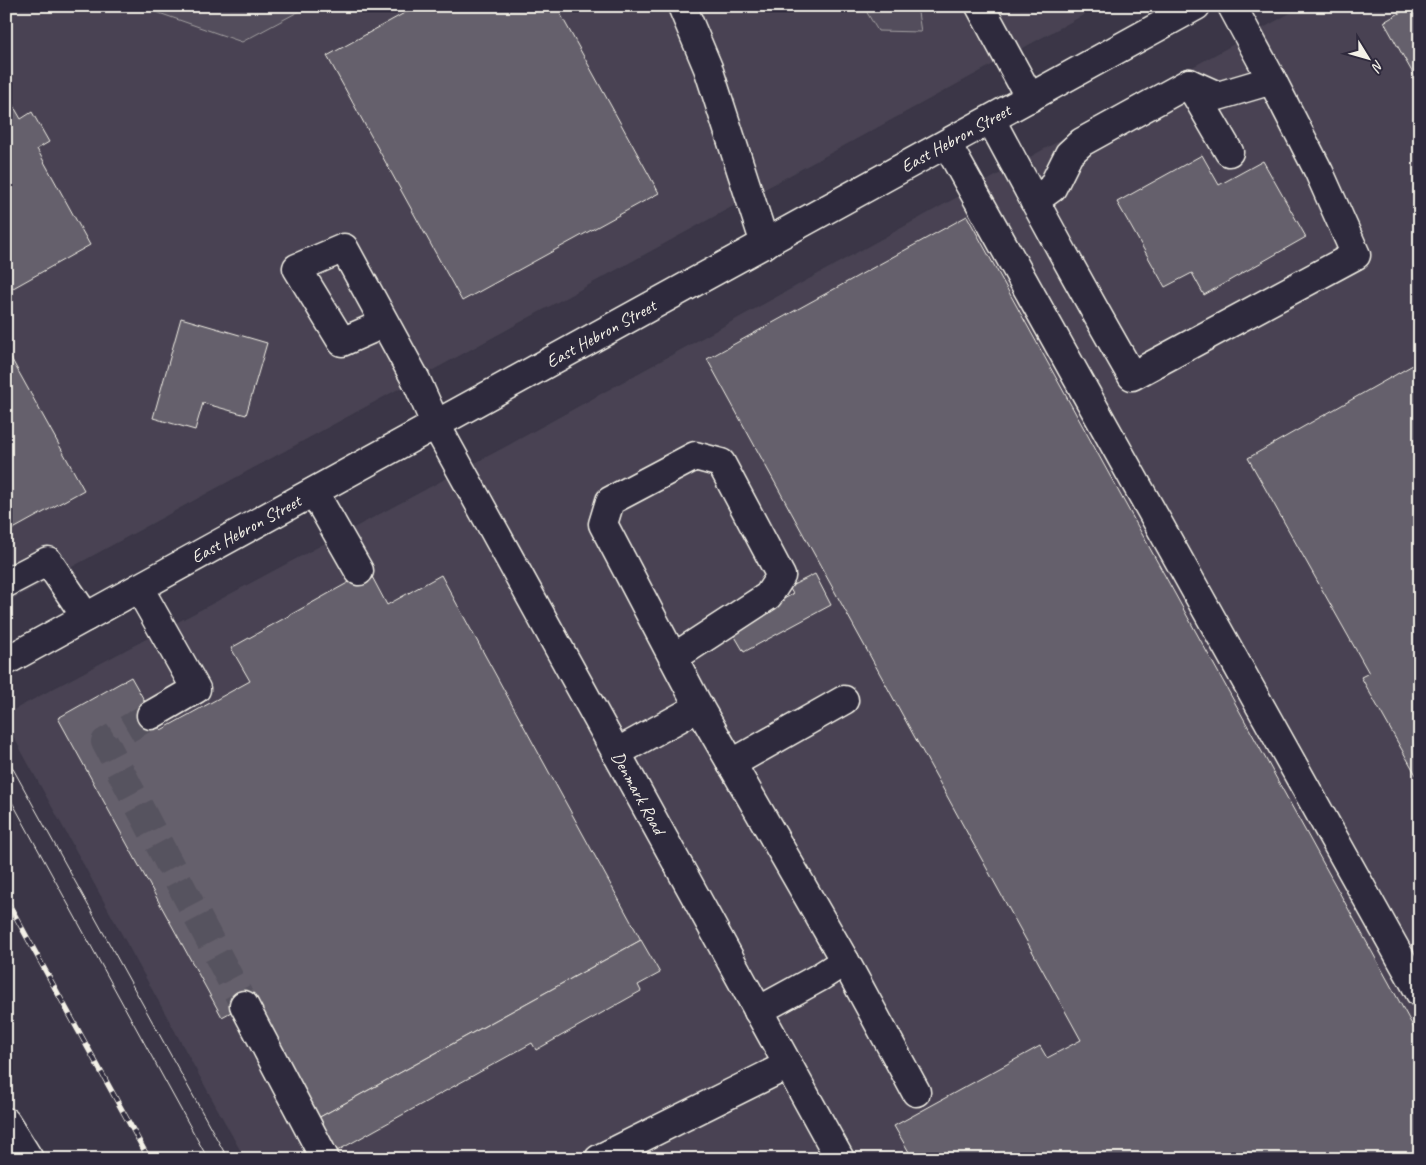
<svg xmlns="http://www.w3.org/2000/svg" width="1426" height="1165" font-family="Caveat,sans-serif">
	<rect width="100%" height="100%" fill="#3b3647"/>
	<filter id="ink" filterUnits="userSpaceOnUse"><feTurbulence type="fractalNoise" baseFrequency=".02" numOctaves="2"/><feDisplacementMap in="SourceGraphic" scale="10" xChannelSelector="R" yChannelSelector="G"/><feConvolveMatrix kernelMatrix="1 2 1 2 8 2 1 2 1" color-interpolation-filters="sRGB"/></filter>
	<g filter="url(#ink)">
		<g fill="#484352">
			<polygon points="6,6 139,6 242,42 309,6 863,6 878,31 920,32 917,6 1100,6 6,603"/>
			<polygon points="1303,6 1420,6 1420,1159 245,1159 6,723 6,714 505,447"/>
		</g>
		<g fill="#534e5c" stroke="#a4a0a2">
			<polygon points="139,6 309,6 242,42"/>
			<polygon points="863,6 917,6 921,32 878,31"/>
		</g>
		<g fill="#65616c" stroke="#f4f1e8">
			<polygon points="417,6 556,6 659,193 462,301 327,56"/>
			<polygon points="1407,6 1420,6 1420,86 1384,22 1408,8"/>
			<polygon points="6,93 21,119 32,112 49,142 37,149 90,245 6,292"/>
			<polygon points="1202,155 1219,185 1263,161 1306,237 1204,295 1192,273 1165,287 1117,202"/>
			<polygon points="967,216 1420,1039 1420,1159 913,1159 894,1126 1040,1046 1047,1058 1081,1040 707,359"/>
			<polygon points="181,318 267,343 246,415 203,403 195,430 153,418"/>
			<polygon points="6,349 84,490 6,533"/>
			<polygon points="1420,361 1420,782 1361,677 1369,673 1248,458"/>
			<polygon points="369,571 387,605 441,575 641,940 318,1118 253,1000 222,1017 58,718 131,677 161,730 250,681 231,648"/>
			<polygon points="815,574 831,605 744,652 730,628 793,594 789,587"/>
			<polygon points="641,940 660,973 638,985 641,991 536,1050 532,1043 337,1151 318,1118"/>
		</g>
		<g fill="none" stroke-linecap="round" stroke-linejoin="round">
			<polyline stroke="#57525f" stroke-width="28" stroke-dasharray="28 14" stroke-linecap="butt" points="151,715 105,742 244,1005"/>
			<g stroke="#f4f1e8" stroke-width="31">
				<g id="minor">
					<polyline points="682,6 708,68 765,244"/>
					<polyline points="980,6 1030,98"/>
					<polyline points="1232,6 1272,80"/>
					<polyline points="1189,83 1229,152"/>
					<path d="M991,120C1037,206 1083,291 1132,376L1356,255L1319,172L1272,80L1218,96L1189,83L1082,142L1069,154L1052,188L1034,201"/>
					<polyline points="947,144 1420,993"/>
					<path id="s1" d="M385,323L342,342L297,268L344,248L416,380L436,425L840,1159"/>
					<polyline points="314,492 359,571"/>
					<polyline points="6,583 48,561 86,617"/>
					<polyline points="139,588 196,689 151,715"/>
					<path id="s2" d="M6,661L1196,6"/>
					<polyline points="699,707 845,961 820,977 758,1011"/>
					<polyline points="616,753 699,707 603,524 610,501 695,456 721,463 781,576 768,596 673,658"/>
					<polyline points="731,764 844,700"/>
					<polyline points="845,961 916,1092"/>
					<polyline points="244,1005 325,1159"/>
					<polyline points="599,1159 788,1065"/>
				</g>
			</g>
			<g stroke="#f4f1e8" stroke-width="31">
				<polyline id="major" points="6,1122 29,1159"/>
			</g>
			<use href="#minor" stroke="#2f2a3d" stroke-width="28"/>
			<use href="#major" stroke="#2f2a3d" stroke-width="28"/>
			<g stroke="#f4f1e8" stroke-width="1">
				<polyline points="6,756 228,1159"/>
				<polyline points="6,791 208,1159"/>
			</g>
			<g stroke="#f4f1e8" stroke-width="5.5">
				<polyline id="rail" points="6,899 149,1159"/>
			</g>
			<use href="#rail" stroke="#2f2a3d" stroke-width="4" stroke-dasharray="11" stroke-linecap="butt"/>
		</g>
	</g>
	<g text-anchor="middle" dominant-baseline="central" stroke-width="4" stroke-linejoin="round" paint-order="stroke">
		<g font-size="18" fill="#f4f1e8" stroke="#2f2a3d">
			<text stroke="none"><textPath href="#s2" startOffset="1084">East Hebron Street</textPath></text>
			<text stroke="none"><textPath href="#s2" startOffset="679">East Hebron Street</textPath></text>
			<text stroke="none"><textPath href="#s2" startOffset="274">East Hebron Street</textPath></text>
			<text stroke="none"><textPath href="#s1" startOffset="804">Denmark Road</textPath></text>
		</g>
	</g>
	<rect width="1426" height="1165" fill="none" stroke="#2f2a3d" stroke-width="25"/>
	<rect x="12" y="12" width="1401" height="1140" fill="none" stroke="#f4f1e8" stroke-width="2" filter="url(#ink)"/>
	<g transform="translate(1368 58) rotate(127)" stroke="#2f2a3d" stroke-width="4" paint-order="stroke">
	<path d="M0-4L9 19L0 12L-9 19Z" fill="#f4f1e8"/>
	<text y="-8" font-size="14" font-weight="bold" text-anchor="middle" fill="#f4f1e8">N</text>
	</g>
</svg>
